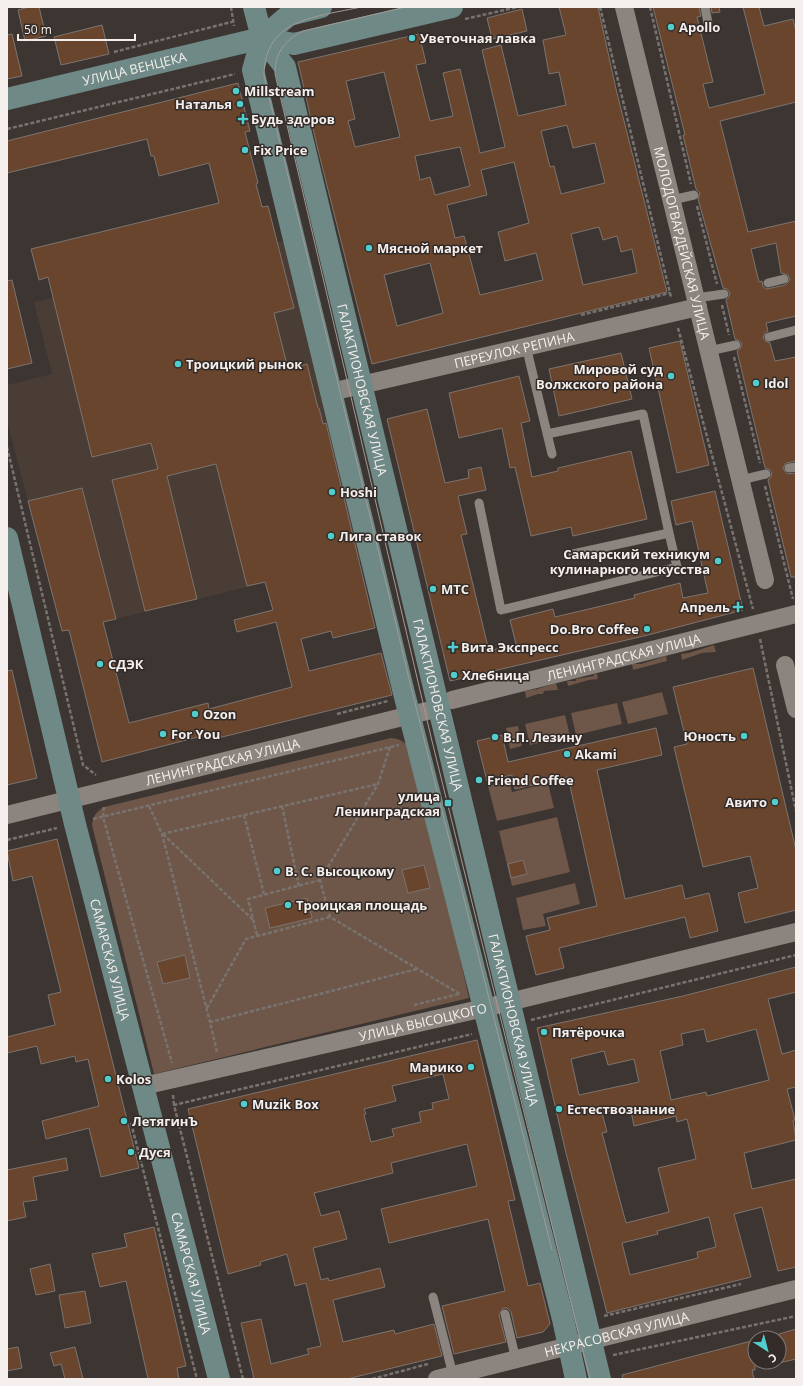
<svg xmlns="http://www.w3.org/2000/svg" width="803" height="1386" viewBox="0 0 803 1386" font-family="'Open Sans',sans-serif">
<rect width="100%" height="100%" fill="#3c3531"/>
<path fill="#493d35" d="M286,240l78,319 -302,73 -55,-211v-36l45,-11 -18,-72z"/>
<path fill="#6e5648" d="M714,645l2,7 -14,1 -20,7 -1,-6 8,-1z
M666,656l1,5 -34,9 -1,-6h9z
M594,674h3l1,5 -9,1 -21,6 -1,-5h9v-2c6,-1 12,-2 18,-3z
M556,683l2,7 -14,1 -1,3h-5l-12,4 -1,-7 12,-2z
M662,692l6,22 -40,10 -6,-22z
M617,703l5,21 -46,11 -5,-22z
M565,715l5,21 -40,9 -5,-21z
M518,726l4,20 -12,3 -4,-21z
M391,738c11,1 15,5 22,13l56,247 -315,76 -62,-249c1,-9 4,-13 12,-18z
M509,781l3,11 36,-9 6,25 -57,13 -9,-35z
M557,817l13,55 -58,14 -13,-55z
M575,883l5,21 -37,10 3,12 -23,4 -7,-32z"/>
<path fill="#6a452e" stroke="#7c746f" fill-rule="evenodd" d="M29,7h10l7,29 -21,5 -7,-31z
M559,7h39l18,82 51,203 -295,72 -55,-218 -19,-84 121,-28 7,29 -10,2 14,56 23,-5 -10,-43 17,-4 20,84 25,-6 -23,-97 19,-5 17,71 48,-11 -7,-33 -10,2 -6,-34 23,-5zM384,72l16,65 -45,10 -7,-26 7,-2 -9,-38zM567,125l6,23 22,-5 10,40 -44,11 -7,-28 -4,1 -9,-36zM460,147l10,39 -35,9 -5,-18 -10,3 -5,-24zM514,162l15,61 -31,9 7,29 31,-8 7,27 -63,15 -16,-59 -9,2 -8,-33 40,-10 -6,-25zM599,227l4,13 14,-4 4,16 11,-3 5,24 -54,12 -12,-51zM430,263l13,50 -46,13 -13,-51z
M653,7h46l2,9 -4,1 16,65 -10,2 6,24 56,-14 -22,-87h16l5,19 29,-7 3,12v71l-76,19 28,111 48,-11v95l-30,7 2,8 -3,2 -2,5 2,3 5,2 5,18 21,-4v104l-10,2 -3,5 4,6 9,-1v104h-5l-23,-97 2,-2 2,-5 -2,-3 -5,-2 -28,-117 3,-2 2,-5 -2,-3 -5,-2 -9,-39 3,-3 1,-4 -3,-4 -4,-1 -25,-89 2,-6 -4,-4 -13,-54h2zM776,243l5,30 7,2 2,5 -5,5 -18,4 -4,-2 -1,-6 -3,1 -8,-33z
M711,7h8l1,5 -8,1z
M522,9l5,22 -35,8 -5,-21z
M102,25l7,29 -48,11 -7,-28z
M12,34l10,42 -15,3v-44z
M238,83l12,48 -5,1 13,51 -2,1 6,23 6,-1 26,102 -20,5 14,56 19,-5 11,44h1l4,16 3,-1 49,205 -42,10 -2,-7 -30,8 8,32 72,-18 11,42 -174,43 -1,-6 -115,30 -33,-132 -7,1 -34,-130 54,-13 34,131 -13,3 26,101 79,-20 1,6 83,-22 -16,-65 -39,10 -3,-12 39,-10 -8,-28 -18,4 -31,-122 -49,12 30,123 -52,12 -33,-131 46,-11 -7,-26 -59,14 -44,-180 -9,3 -8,-31 188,-46 -10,-40 -50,13 -5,-20h-3l-4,-17 -140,34v-32z
M12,280l20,83 -25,6v-88z
M680,341l29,124 -32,8 -28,-125z
M621,353l11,46 -73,17 -10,-47z
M519,376l11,45 -9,2 11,54 26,-6v-3l73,-17 16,68 -74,17 -2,-9 -40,9 -16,-69 -5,1 -8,-40 -43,10 -10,-45z
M427,409l18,74 24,-5 -1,-8 13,-3 5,23 -28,6 9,38 -6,1 28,116 27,-7 -6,-24 43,-11 2,8 80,-19 -1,-3 46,-12 3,15 25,-5 -16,-72 -16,4 -5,-24 44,-10 28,119 -99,26 -194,45 -63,-262z
M753,668l43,182v60l-51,13 -7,-30 20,-5 -8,-32 -47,11 -29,-120 13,-3 -14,-57z
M12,670l25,108 -30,7v-114z
M656,728l6,27 -65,15 28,129 57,-14 3,14 24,-6 9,38 -28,7 -5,-21 -126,31 5,20 -28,7 -10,-39 24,-6 -3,-12 50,-12 -29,-129 -53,12 -3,-14 -25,6 -10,-40 25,-6 6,27z
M57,839l82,329 -38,9 -12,-49 -43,11 -4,-18 57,-15 -11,-47 -12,3 -1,-6 -34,8 -4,-18 -30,7v-16l48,-12 -7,-30 13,-3 -29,-116 -19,5 -6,-30z
M523,860l4,14 -16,4 -3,-14z
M424,865l6,23 -22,5 -6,-23z
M307,898l5,20 -42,10 -5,-20z
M185,955l5,23 -27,6 -6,-22z
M796,967v25l-28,7 14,55 14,-4v37l-9,2 8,31h-2l3,20 -52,13 8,36 44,-10v88l-18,4 -16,-64 -28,7 17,63 -144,36 -41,-160 -29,-125 146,-32zM704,1029l3,13 49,-13 13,51 -62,16 -1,-4 -35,8 -11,-49 23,-6 -2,-11zM604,1051l4,14 26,-6 5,23 -60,13 -8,-36zM630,1107l4,19 42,-10 1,6 10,-3 9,40 -38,9 11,44 -43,11 -24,-90 5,-1 -5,-19zM709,1217l7,30 -19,5 1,6 -68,17 -8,-32 36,-9 -1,-3z
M477,1040l38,160 -7,1 20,85 12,-3 10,41 -7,8 -26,6 -6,-26 -4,-4h-4l-4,7 7,27 -52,12 -12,-48 63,-15 -17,-72 -99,24 -8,-34 96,-23 -10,-42 -76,19 2,10 -79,20 7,23 18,-5 8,28 -34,9 8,32 7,-2 1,3 51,-13 5,19 -52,13 10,42 51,-12 1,4 39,-10 8,32 -95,23h-93l-13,-56 20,-4 10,45 38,-10 -2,-5 14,-3 -15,-63 -11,3 -8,-32 -27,8 1,3 -33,9 -40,-165zM443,1074l6,25 -17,4 1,6 -14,3 2,10 -29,7 2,7 -23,6 -7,-27 2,-1 -2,-5 32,-8 -4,-15z
M66,1158l2,12 -35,7 4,23 -14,2 3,15 -19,4v-51z
M154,1227l32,139 -9,2 2,11h-31l-22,-98 -26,6 -8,-33 35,-7 -3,-13z
M50,1264l5,27 -19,4 -6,-26z
M85,1291l6,32 -26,5 -6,-33z
M796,1329v30l-17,4v-29z
M755,1340v30h-3l2,9h-131l-1,-4z
M18,1347l4,21 -15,3v-22z
M75,1347l8,32h-18l-4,-15 -7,2 -4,-13z"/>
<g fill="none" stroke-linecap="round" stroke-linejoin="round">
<path stroke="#79736f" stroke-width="2.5" stroke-dasharray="4 2" stroke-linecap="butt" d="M231,7l3,19
M600,7l71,290
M650,7l41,177
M465,19l53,-12
M114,52l121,-31
M7,129l228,-55
M697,206l20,78
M722,305l7,30
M581,315l89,-22
M678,328l75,281
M734,357l26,106
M7,447l76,318 13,10
M765,486l28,113
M760,639l36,172
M337,714l51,-13
M390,747l-12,37 -58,96 10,37 130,77
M149,806l13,28 48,188
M282,806l17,80
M104,807l-1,10 69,246
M244,815l20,79
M93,819l306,-74
M162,834l216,-50
M163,834l90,86
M7,840l50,-12
M257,935l-9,-36 72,-19
M414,1005l45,-11
M207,1008l39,-69 84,-22
M531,1020l265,-65
M217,1052l-7,-30 207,-53
M173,1095l1,10
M131,1123l66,256
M604,1316l137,-32
M613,1355l183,-39
M243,1379l-69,-274 298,-71
M372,1379l56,-15"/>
<path stroke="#8c847f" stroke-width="9" d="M705,7l3,16
M672,200l22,-5
M768,283l16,-4
M696,298l28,-4
M769,337l27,-7
M526,346l26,108
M709,351l27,-6
M547,434l96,-20 26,119 -96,21
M789,468l7,-1
M741,480l25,-6
M479,503l22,107 176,-43 -8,-34
M433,1297l20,78
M505,1314l11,46"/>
<g stroke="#8c847f" stroke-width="18">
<path id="s1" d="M624,7l141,573"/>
<path id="s2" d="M331,392l367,-85"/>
<path d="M785,665l11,44"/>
<path id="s3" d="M452,700l344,-86"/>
<path id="s4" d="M7,815l432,-107"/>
<path id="s5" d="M143,1086l341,-78 312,-76"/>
<path id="s6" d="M437,1379l359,-90"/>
</g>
<g stroke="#6e8986" stroke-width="22">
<path id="s7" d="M254,7l8,31 23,29 315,1312"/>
<path d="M262,38l-9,32 151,623 159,626 13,60"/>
<path d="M262,38l27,-23 32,-8"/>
<path id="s8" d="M7,99l255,-61 32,6 158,-37"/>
<path id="s9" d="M7,538l68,286 144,555"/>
</g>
<path stroke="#a19b98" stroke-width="1" d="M361,7c-44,10 -97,11 -97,69l148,615 140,559
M406,7l-103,24c-19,10 -28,22 -28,43l156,663 159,642"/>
</g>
<g fill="#52cdce" stroke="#322b27" stroke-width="1.5">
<circle cx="671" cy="27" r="4"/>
<circle cx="412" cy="38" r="4"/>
<circle cx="236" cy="91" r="4"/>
<circle cx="240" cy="104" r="4"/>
<path d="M241 113h4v4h4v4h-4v4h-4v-4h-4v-4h4z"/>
<circle cx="245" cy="150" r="4"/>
<circle cx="369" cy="248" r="4"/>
<circle cx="178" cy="364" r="4"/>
<circle cx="671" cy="376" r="4"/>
<circle cx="756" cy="383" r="4"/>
<circle cx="332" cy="492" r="4"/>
<circle cx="331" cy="536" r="4"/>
<circle cx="718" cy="561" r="4"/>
<circle cx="433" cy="589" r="4"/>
<path d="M736 601h4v4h4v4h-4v4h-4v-4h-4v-4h4z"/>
<circle cx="647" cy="629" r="4"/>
<path d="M451 641h4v4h4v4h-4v4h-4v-4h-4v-4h4z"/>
<circle cx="100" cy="664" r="4"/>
<circle cx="454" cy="675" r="4"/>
<circle cx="195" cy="714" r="4"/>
<circle cx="163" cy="734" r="4"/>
<circle cx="744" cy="736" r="4"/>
<circle cx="495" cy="737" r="4"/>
<circle cx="567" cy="754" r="4"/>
<circle cx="479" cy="780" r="4"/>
<circle cx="775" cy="802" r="4"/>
<rect x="444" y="799" width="8" height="8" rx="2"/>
<circle cx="277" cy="871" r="4"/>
<circle cx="288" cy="905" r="4"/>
<circle cx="544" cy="1032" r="4"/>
<circle cx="471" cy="1067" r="4"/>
<circle cx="108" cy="1079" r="4"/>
<circle cx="244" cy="1104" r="4"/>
<circle cx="559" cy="1109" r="4"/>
<circle cx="124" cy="1121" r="4"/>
<circle cx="131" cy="1152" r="4"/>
</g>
<g text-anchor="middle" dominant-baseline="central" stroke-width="3" stroke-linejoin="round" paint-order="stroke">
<g font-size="13" font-weight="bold" fill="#f4efed" stroke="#322b27" text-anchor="start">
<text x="679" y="27">Apollo</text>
<text x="420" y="38">Уветочная лавка</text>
<text x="244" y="91">Millstream</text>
<text x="232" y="104" text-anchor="end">Наталья</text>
<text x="251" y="119">Будь здоров</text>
<text x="253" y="150">Fix Price</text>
<text x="377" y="248">Мясной маркет</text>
<text x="186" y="364">Троицкий рынок</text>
<text x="663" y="369" text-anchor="end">Мировой суд<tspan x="663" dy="15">Волжского района</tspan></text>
<text x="764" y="383">Idol</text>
<text x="340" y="492">Hoshi</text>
<text x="339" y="536">Лига ставок</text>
<text x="710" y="554" text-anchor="end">Самарский техникум<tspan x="710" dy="15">кулинарного искусства</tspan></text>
<text x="441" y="589">МТС</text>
<text x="730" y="607" text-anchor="end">Апрель</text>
<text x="639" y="629" text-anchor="end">Do.Bro Coffee</text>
<text x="461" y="647">Вита Экспресс</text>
<text x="108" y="664">СДЭК</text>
<text x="462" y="675">Хлебница</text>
<text x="203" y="714">Ozon</text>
<text x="171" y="734">For You</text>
<text x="736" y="736" text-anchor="end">Юность</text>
<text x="503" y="737">В.П. Лезину</text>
<text x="575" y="754">Akami</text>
<text x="487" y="780">Friend Coffee</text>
<text x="440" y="796" text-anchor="end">улица<tspan x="440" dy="15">Ленинградская</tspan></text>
<text x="767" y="802" text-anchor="end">Авито</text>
<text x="285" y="871">В. С. Высоцкому</text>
<text x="296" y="905">Троицкая площадь</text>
<text x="552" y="1032">Пятёрочка</text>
<text x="463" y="1067" text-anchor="end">Марико</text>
<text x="116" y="1079">Kolos</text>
<text x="252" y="1104">Muzik Box</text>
<text x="567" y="1109">Естествознание</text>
<text x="132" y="1121">ЛетягинЪ</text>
<text x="139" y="1152">Дуся</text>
</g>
<g font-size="13" fill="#f4efed" stroke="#322b27">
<text stroke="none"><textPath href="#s8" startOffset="131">УЛИЦА ВЕНЦЕКА</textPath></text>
<text stroke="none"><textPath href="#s1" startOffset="243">МОЛОДОГВАРДЕЙСКАЯ УЛИЦА</textPath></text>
<text stroke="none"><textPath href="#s2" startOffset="188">ПЕРЕУЛОК РЕПИНА</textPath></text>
<text stroke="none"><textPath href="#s7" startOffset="401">ГАЛАКТИОНОВСКАЯ УЛИЦА</textPath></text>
<text stroke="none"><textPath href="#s3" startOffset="177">ЛЕНИНГРАДСКАЯ УЛИЦА</textPath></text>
<text stroke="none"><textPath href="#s7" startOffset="725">ГАЛАКТИОНОВСКАЯ УЛИЦА</textPath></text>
<text stroke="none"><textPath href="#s4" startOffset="222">ЛЕНИНГРАДСКАЯ УЛИЦА</textPath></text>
<text stroke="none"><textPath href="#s9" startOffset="434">САМАРСКАЯ УЛИЦА</textPath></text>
<text stroke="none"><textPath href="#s7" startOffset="1049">ГАЛАКТИОНОВСКАЯ УЛИЦА</textPath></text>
<text stroke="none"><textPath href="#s5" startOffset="287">УЛИЦА ВЫСОЦКОГО</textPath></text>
<text stroke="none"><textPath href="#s9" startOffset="758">САМАРСКАЯ УЛИЦА</textPath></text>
<text stroke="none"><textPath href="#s6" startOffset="185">НЕКРАСОВСКАЯ УЛИЦА</textPath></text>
</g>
</g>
<rect width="803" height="1386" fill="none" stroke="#f4efed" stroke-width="16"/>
<g transform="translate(767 1350) rotate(144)"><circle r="19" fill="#322b27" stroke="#807976"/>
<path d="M0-3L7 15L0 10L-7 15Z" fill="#52cdce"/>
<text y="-6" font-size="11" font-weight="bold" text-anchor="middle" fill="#f4efed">С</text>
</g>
<path d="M18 34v6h117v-6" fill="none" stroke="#f4efed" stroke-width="2"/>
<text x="24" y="34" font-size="12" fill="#f4efed" stroke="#322b27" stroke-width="3" paint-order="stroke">50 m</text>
</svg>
